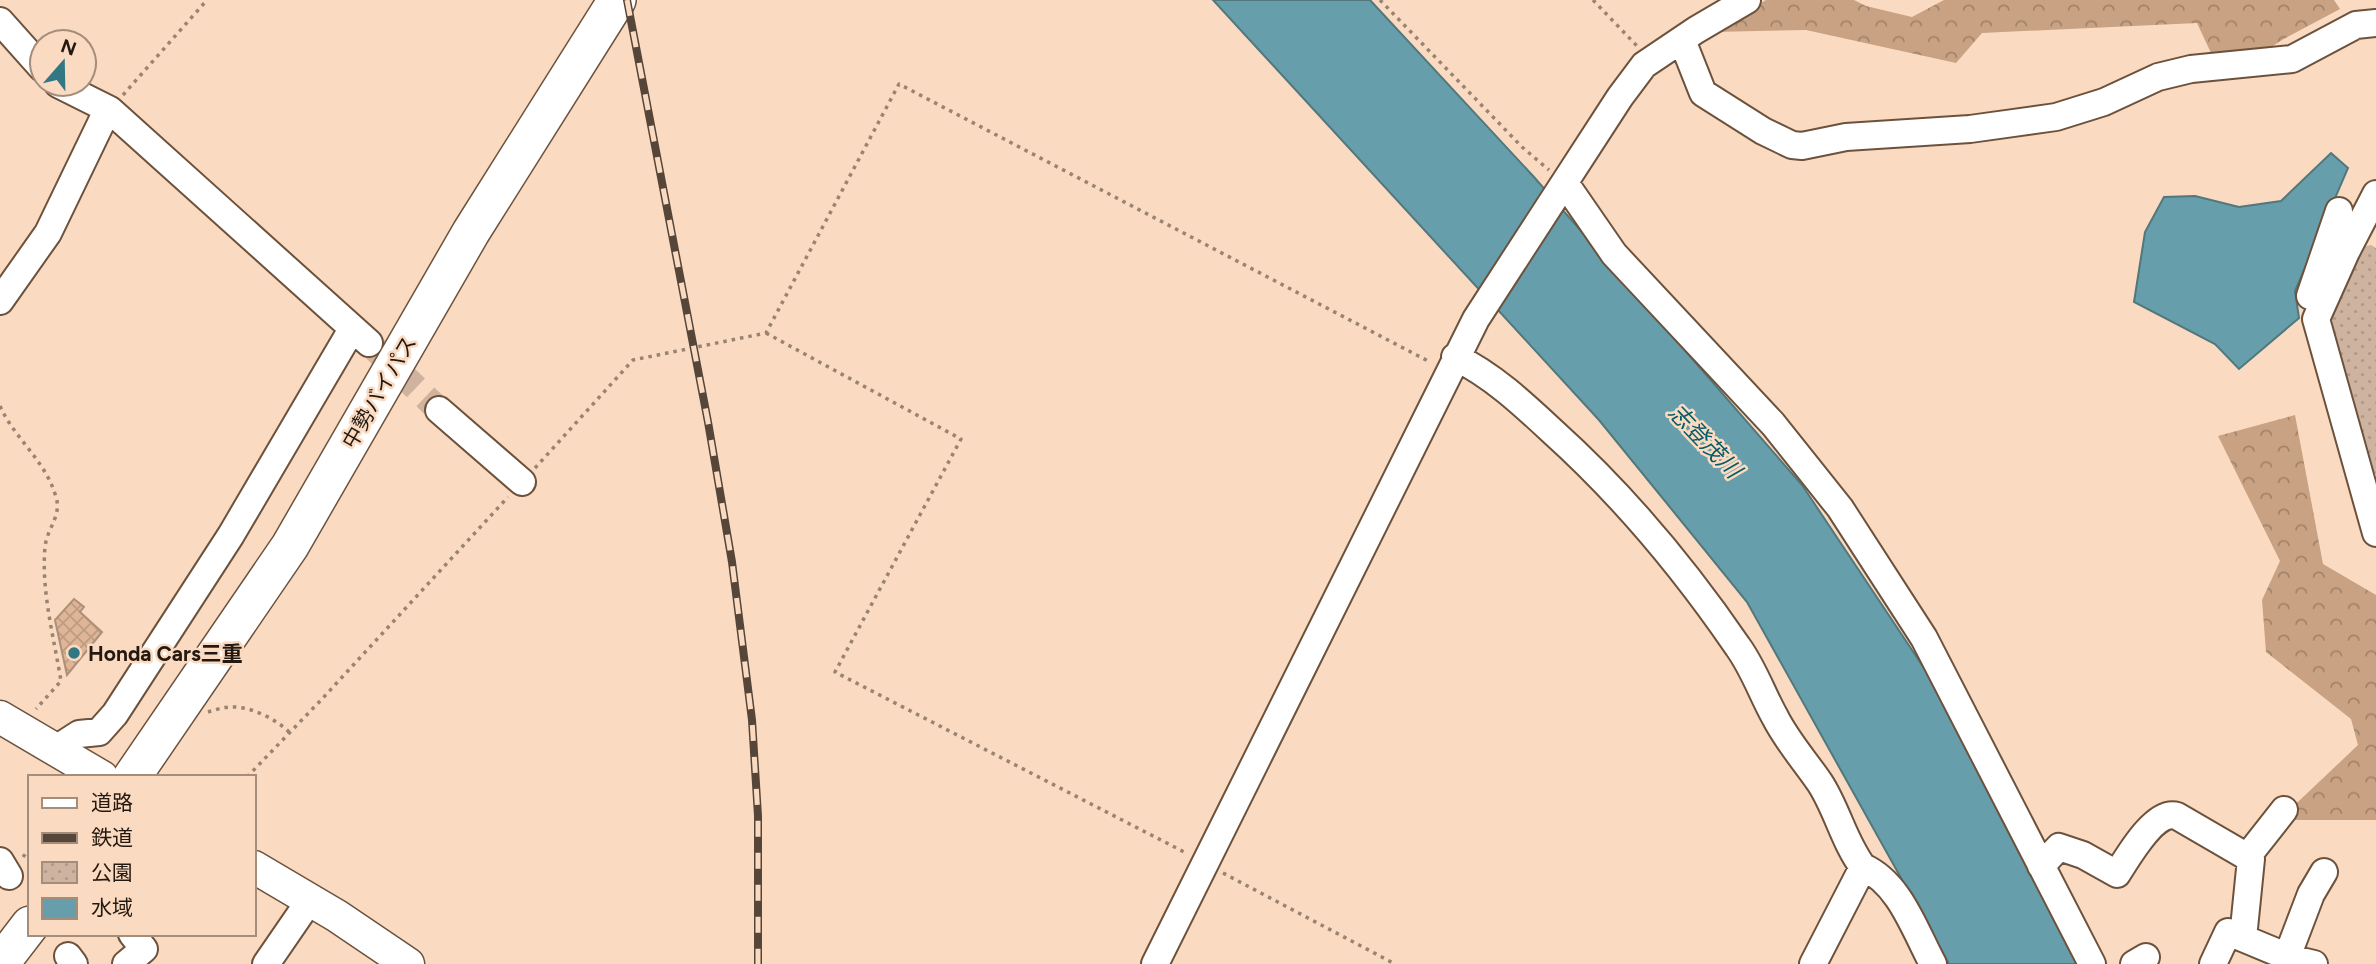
<svg xmlns="http://www.w3.org/2000/svg" width="2376" height="964" viewBox="0 0 2376 964" font-family="Figtree,'Noto Sans JP',sans-serif">
<defs>
<pattern id="forest-crowns" width="20" height="18" patternUnits="userSpaceOnUse" patternTransform="scale(1.75)"><rect width="20" height="18" fill="#c8a283"/><path d="M2 6a3 3 0 1 1 6 0M12 15a3 3 0 1 1 6 0" fill="none" stroke="#a2836a"/></pattern>
<pattern id="park-dots" width="8" height="8" patternUnits="userSpaceOnUse" patternTransform="scale(1.75)"><rect width="8" height="8" fill="#cdb3a0"/><path d="M2 2h.1M6 6h.1" fill="none" stroke="#b09989" stroke-width="1.8" stroke-linecap="round"/></pattern>
<pattern id="building-cross-hatch" width="8" height="8" patternUnits="userSpaceOnUse" patternTransform="scale(1.75)"><rect width="8" height="8" fill="#deb697"/><path d="M0 0l8 8M0 8l8-8" fill="none" stroke="#be9c81"/></pattern>
</defs>
<rect width="100%" height="100%" fill="#fadac1"/>
<path fill="url(#forest-crowns)" d="M1766,0h88l12,6 46,11 32,-17h390l6,9 -58,31 -26,17 -45,-4 -14,-30 -215,10 -26,30 -150,-33 -93,2z
M2295,415l28,149 53,31v225h-97l79,-75 -7,-26 -85,-67 -4,-52 18,-39 -62,-125z"/>
<path fill="url(#park-dots)" d="M2371,245l5,3v226l-8,-4 -41,-159 30,-63z"/>
<path fill="#669fab" stroke="#52777c" stroke-width="2" d="M1213,0h157l164,177 268,308 130,195 150,284h-133l-202,-362 -148,-182z
M2331,153l17,15 -53,123 4,27 -60,51 -24,-25 -81,-42 11,-70 19,-35 31,-1 44,11 42,-6z"/>
<path fill="url(#building-cross-hatch)" stroke="#ae9079" stroke-width="2" d="M74,599l10,8 -4,5 22,20 -35,43 -12,-55z"/>
<g fill="none" stroke-linecap="round" stroke-linejoin="round">
<path stroke="#cfb39e" stroke-width="26" stroke-dasharray="26 13" stroke-linecap="butt" d="M369,343l70,67"/>
<defs>
<path id="minor" d="M0,21l42,47
M1682,40l21,53 60,38 29,14 10,1 44,-9 124,-8 86,-12 48,-15 54,-25 33,-8 101,-10 64,-34 20,-2
M58,84l52,26 259,233
M1565,183l49,71 159,170 67,84 84,130 168,326
M2376,194l-30,58 -30,67 60,214
M2310,296l29,-85
M0,301l48,-68 55,-114 7,-9
M1455,357c37,18 67,46 97,74 71,64 132,137 186,216 16,22 24,47 37,70 12,24 30,44 45,66 17,26 24,59 43,84l-50,97
M439,410l83,72
M57,752l8,-9 14,-9 20,-2 16,-18 116,-179 121,-206
M2247,857l37,-47
M0,861l9,15
M2041,866l18,-19 24,8 34,19c11,-17 38,-65 60,-58l74,43 -8,79
M1863,867c37,16 52,64 70,97
M68,956l6,8
M2287,957l24,-63 13,-22
M126,964l18,-15 -12,-15
M266,964l44,-64
M1155,964l321,-645 144,-222 24,-32 52,-35 51,-30
M2134,964l12,-7
M2213,964l15,-32 65,27 21,5"/>
<path id="major" d="M0,717l102,60
M254,867l83,49 71,48"/>
<path id="highway" d="M132,777l158,-231 181,-314 146,-232
M0,964l30,-39"/>
</defs>
<use href="#minor" stroke="#6c523c" stroke-width="30"/>
<use href="#major" stroke="#6c523c" stroke-width="35"/>
<use href="#highway" stroke="#6c523c" stroke-width="40"/>
<path stroke="#998371" stroke-width="3.5" stroke-dasharray="3.5 5" stroke-linecap="butt" d="M1380,0l142,147 27,23
M1593,0l45,47
M123,95l84,-95
M766,333l195,106 -126,233 353,182
M0,406c14,32 46,55 56,91 6,19 -9,31 -11,50 -4,44 9,91 16,134l-25,28
M535,468l98,-108 133,-27 133,-249 531,278
M208,712c7,-2 15,-5 23,-5 19,-1 45,12 58,25
M247,777l75,-78 186,-202
M23,857l7,-9
M1223,873l172,91"/>
<use href="#minor" stroke="#fff" stroke-width="26"/>
<use href="#major" stroke="#fff" stroke-width="32"/>
<use href="#highway" stroke="#fff" stroke-width="37"/>
<defs>
<path id="rail" d="M627,0l81,422 24,140 20,158 6,96v148"/>
</defs>
<use href="#rail" stroke="#564639" stroke-width="8"/>
<use href="#rail" stroke="#fadac1" stroke-width="5" stroke-dasharray="16" stroke-linecap="butt"/>
</g>
<circle fill="#317784" stroke="#fadac1" stroke-width="2.5" cx="74" cy="653" r="7"/>
<g text-anchor="middle" dominant-baseline="central" stroke-width="5" stroke-linejoin="round" paint-order="stroke">
<g font-size="21" fill="#241910" stroke="#fadac1">
<text transform="translate(379 392) rotate(-60)">中勢バイパス</text>
</g>
<g font-size="21" font-weight="bold" fill="#241910" stroke="#fadac1" text-anchor="start">
<text x="88" y="653">Honda Cars三重</text>
</g>
<g font-size="23" font-style="italic" fill="#065b69" stroke="#fadac1">
<text transform="translate(1705 441) rotate(46)">志登茂川</text>
</g>
</g>
<rect x="28" y="775" width="228" height="161" fill="#fadac1" stroke="#a48d7a" stroke-width="2"/>
<rect x="42" y="798" width="35" height="10" fill="#ffffff" stroke="#a48d7a" stroke-width="2"/>
<text x="91" y="810" font-size="21" fill="#241910">道路</text>
<rect x="42" y="833" width="35" height="10" fill="#564639" stroke="#a48d7a" stroke-width="2"/>
<text x="91" y="845" font-size="21" fill="#241910">鉄道</text>
<rect x="42" y="862" width="35" height="21" fill="url(#park-dots)" stroke="#a48d7a" stroke-width="2"/>
<text x="91" y="880" font-size="21" fill="#241910">公園</text>
<rect x="42" y="898" width="35" height="21" fill="#669fab" stroke="#a48d7a" stroke-width="2"/>
<text x="91" y="915" font-size="21" fill="#241910">水域</text>
<g transform="translate(63 63) rotate(20)"><circle r="33" fill="#fadac1" stroke="#a48d7a" stroke-width="2"/>
<path d="M0-5L12 26L0 18L-12 26Z" fill="#317784"/>
<text y="-10" font-size="19" font-weight="bold" text-anchor="middle" fill="#241910">N</text>
</g>
</svg>
